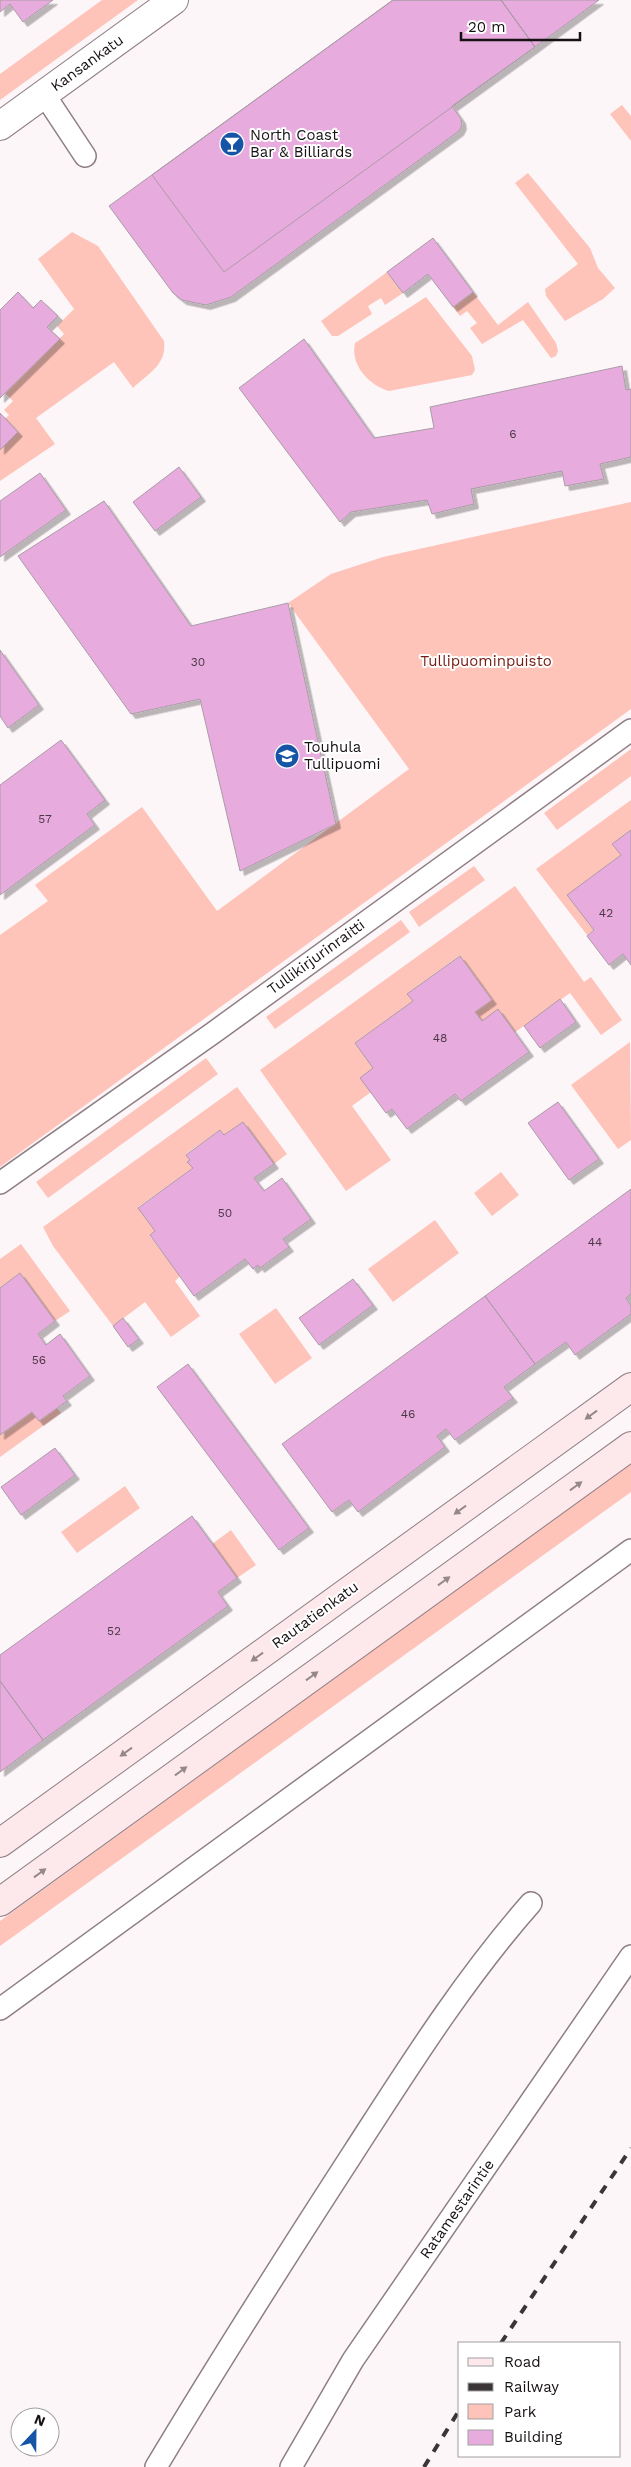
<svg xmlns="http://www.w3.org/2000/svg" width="631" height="2467" viewBox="0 0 631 2467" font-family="'Work Sans',sans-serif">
<defs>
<filter id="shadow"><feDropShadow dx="4.5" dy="4.5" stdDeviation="0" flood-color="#0004"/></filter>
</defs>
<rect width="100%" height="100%" fill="#fdf6f9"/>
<path fill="#fec3b9" d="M102,0h36l-138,100v-26z
M622,105l9,11v25l-21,-27z
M528,173l62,75 8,20 17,20 -12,11 -38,22 -19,-25 -1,-7 33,-25 -63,-81z
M72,232l26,14 66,95c3,24 -15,32 -31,47l-19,-26 -78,56 19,26 -55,37v-31l18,-18 -13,-13 4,-4 -5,-5 9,-9 -8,-8 59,-59 -7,-8 17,-17 -36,-50z
M387,272l16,21 -18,12 -4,-7 -13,8 4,8 -34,22h-6l-11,-15z
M473,292l25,33 30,-23 28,41 2,8 -2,5 -5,2 -28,-38 -41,24 -12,-16 7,-5 -10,-12 -7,5 -7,-9z
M426,297l46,59 3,14 -3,5 -83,16c-20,-6 -39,-26 -34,-48z
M631,502v207l-631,458v-232l48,-34 -13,-16 107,-78 75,104 192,-142 -121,-166 43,-29 52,-17z
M631,749v27l-74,54 -13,-17z
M631,800v30l-19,14 9,11 -53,40 26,35 -7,5 -51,-66z
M474,866l11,14 -66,47 -10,-15z
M515,886l69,96 7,-5 31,43 -21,15 -31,-42 -56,40 -32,-12 -7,-9 16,-12 -32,-44 -51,37 5,8 -58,42 18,25 -2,24 -19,14 39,54 -45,31 -86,-121z
M401,920l9,12 -135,97 -9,-12z
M630,1042l1,98 -13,9 -47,-64z
M206,1058l12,16 -170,124 -12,-16z
M237,1087l50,67 -13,10 -31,-42 -19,13 -4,-5 -34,24 4,6 -2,2 5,6 -55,39 17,24 -5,5 30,40 -5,5 25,35 -29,21 -26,-35 -32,24 -60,-80 -10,-19z
M501,1172l18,23 -27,21 -18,-23z
M435,1220l24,33 -66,49 -25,-33z
M21,1244l49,67 -15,10 -35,-48 -20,15v-29z
M276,1308l36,50 -37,26 -36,-50z
M57,1408l4,5 -61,44v-22l32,-23 7,9z
M631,1463v29l-631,454v-25z
M125,1486l15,22 -63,45 -16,-21z
M231,1530l25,35 -19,13 -25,-34z"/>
<path fill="#e8abdd" stroke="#a99ca6" filter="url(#shadow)" d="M0,0h53l-30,22 -13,-18 -10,8z
M393,0h108l34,47 -311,225 -72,-97z
M393,0h108l34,47 -83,59 9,13 1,6 -3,6 -228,166 -25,8 -24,-5 -9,-7 -64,-87z
M501,0h98l-64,47z
M433,238l40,54 -20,15 -25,-33 -25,19 -16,-21z
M18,292l15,16 8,-8 17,16 -11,11 13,12 -60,59v-88z
M304,339l70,99 60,-10 -4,-21 192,-41 4,24 5,-1v68l-31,7 4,15 -39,7 -3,-15 -91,18 3,15 -42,10 -5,-14 -76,12 -11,10 -101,-134z
M0,413l18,19 -18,18z
M179,467l22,30 -46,34 -22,-29z
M40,473l26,37 -66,47v-56z
M104,501l87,125 97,-23 48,221 -96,47 -40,-172 -69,15 -113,-158z
M0,650l39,55 -31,23 -8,-12z
M61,740l44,60 -18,14 8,11 -95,70v-110z
M631,830v135l-8,-11 -14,11 -22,-29 7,-6 -27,-35 54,-40 -9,-11z
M460,956l32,44 -17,12 7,9 16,-12 31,43 -68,49 -6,-7 -48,35 -15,-20 -6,4 -26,-35 13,-10 -18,-25 58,-42 -6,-7z
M560,999l16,23 -36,26 -16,-22z
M558,1102l41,57 -30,21 -41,-57z
M243,1122l31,42 -20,14 10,13 18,-13 29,41 -28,20 6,8 -29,21 -2,-3 -5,4 -8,-10 -51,37 -44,-61 5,-4 -17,-23 55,-40 -6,-6 3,-2 -4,-5 34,-25 4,5z
M631,1189v105l-5,4 5,8v8l-56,41 -9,-13 -31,22 -50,-68z
M20,1273l35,48 -17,13 8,11 14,-11 30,42 -27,20 4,5 -28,20 -7,-9 -32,23v-147z
M353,1279l20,26 -54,40 -20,-27z
M485,1296l50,68 -31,23 9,11 -58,42 -9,-11 -9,7 8,11 -87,65 -9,-12 -17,12 -50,-68z
M123,1318l16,21 -11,8 -15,-21z
M188,1364l121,164 -30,22 -122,-163z
M55,1448l20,27 -54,40 -20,-28z
M192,1516l45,62 -19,14 10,14 -185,134 -43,-59v-26z
M0,1681l43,59 -43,32z"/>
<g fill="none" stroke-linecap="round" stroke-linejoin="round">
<defs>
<path id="lane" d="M44,94l41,62
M0,1183l213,-150 418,-303
M0,2009l631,-459
M156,2467c64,-107 131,-212 199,-317 55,-85 109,-171 176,-247
M291,2467l62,-107 278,-404"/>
<path id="street" d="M0,126l174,-126"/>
<path id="secondary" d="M0,1843l631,-456
M0,1902l631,-456"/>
</defs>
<use href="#lane" stroke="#8e7f85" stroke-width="24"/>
<use href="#street" stroke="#8e7f85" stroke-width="30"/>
<use href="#secondary" stroke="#8e7f85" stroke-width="30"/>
<use href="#lane" stroke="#fff" stroke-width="21"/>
<use href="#street" stroke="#fff" stroke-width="28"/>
<use href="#secondary" stroke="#fde9eb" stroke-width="28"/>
<path stroke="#3b3538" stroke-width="4" stroke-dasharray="9 9" stroke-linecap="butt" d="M501,2343l130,-195
M424,2467l36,-58"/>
</g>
<defs><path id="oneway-solid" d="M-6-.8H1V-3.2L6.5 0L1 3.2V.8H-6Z" transform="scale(1.25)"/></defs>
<g fill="#95888a">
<use href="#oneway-solid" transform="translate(591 1415) rotate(144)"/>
<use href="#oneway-solid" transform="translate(576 1486) rotate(-36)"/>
<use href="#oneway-solid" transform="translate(460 1510) rotate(144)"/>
<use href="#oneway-solid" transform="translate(444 1581) rotate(-36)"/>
<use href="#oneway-solid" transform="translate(257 1657) rotate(144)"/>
<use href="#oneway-solid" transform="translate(312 1676) rotate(-36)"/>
<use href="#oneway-solid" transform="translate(126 1752) rotate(144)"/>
<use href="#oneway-solid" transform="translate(181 1771) rotate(-36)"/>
<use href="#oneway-solid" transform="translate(40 1873) rotate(-36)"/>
</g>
<defs>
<symbol id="bar-disc" viewBox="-11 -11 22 22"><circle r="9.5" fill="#1655a6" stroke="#fff"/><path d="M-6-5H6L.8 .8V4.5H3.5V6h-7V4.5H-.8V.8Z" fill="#fff"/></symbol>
<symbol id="school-disc" viewBox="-11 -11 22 22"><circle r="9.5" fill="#1655a6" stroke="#fff"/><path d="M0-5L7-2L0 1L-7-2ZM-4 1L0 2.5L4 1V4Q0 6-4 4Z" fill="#fff"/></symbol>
</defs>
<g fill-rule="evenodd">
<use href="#bar-disc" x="218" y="130" width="28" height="28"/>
<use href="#school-disc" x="273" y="742" width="28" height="28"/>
</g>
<g text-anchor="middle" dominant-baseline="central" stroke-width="4" stroke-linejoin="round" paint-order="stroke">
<g font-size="12" fill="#4a3846">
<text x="513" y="434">6</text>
<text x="198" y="662">30</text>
<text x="45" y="819">57</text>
<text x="606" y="913">42</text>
<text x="440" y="1038">48</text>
<text x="225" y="1213">50</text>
<text x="595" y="1242">44</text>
<text x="39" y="1360">56</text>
<text x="408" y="1414">46</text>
<text x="114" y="1631">52</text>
</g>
<g font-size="15" fill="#161113" stroke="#fff">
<text transform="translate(87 63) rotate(-36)">Kansankatu</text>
<text transform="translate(316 957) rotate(-36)">Tullikirjurinraitti</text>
<text transform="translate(315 1615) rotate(-36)">Rautatienkatu</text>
<text transform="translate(457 2209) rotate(-55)">Ratamestarintie</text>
</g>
<g font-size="15" fill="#161113" stroke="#fff" text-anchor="start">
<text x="250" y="135">North Coast<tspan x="250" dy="17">Bar &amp; Billiards</tspan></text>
<text x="304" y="747">Touhula<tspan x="304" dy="17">Tullipuomi</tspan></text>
</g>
<g font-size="15" fill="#751b11" stroke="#fff">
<text x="486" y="661">Tullipuominpuisto</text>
</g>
</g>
<rect x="458" y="2342" width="162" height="115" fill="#ffffff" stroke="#a2a0a1"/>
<rect x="468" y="2358" width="25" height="8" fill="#fde9eb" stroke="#a2a0a1"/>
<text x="504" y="2367" font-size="15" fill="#161113">Road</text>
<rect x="468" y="2383" width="25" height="8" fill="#3b3538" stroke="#a2a0a1"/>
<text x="504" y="2392" font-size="15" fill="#161113">Railway</text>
<rect x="468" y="2404" width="25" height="15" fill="#fec3b9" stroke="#a2a0a1"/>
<text x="504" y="2417" font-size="15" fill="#161113">Park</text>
<rect x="468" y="2430" width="25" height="15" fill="#e8abdd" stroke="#a2a0a1"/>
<text x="504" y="2442" font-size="15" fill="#161113">Building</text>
<g transform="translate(35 2432) rotate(22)"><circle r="24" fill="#ffffff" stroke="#a2a0a1"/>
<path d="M0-4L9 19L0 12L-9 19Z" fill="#1655a6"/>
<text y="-8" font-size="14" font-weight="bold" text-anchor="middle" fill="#161113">N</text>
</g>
<path d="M461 32v8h119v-8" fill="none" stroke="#161113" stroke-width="2.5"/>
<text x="468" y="32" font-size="15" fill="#161113" stroke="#ffffff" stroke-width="4" paint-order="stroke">20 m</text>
</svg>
